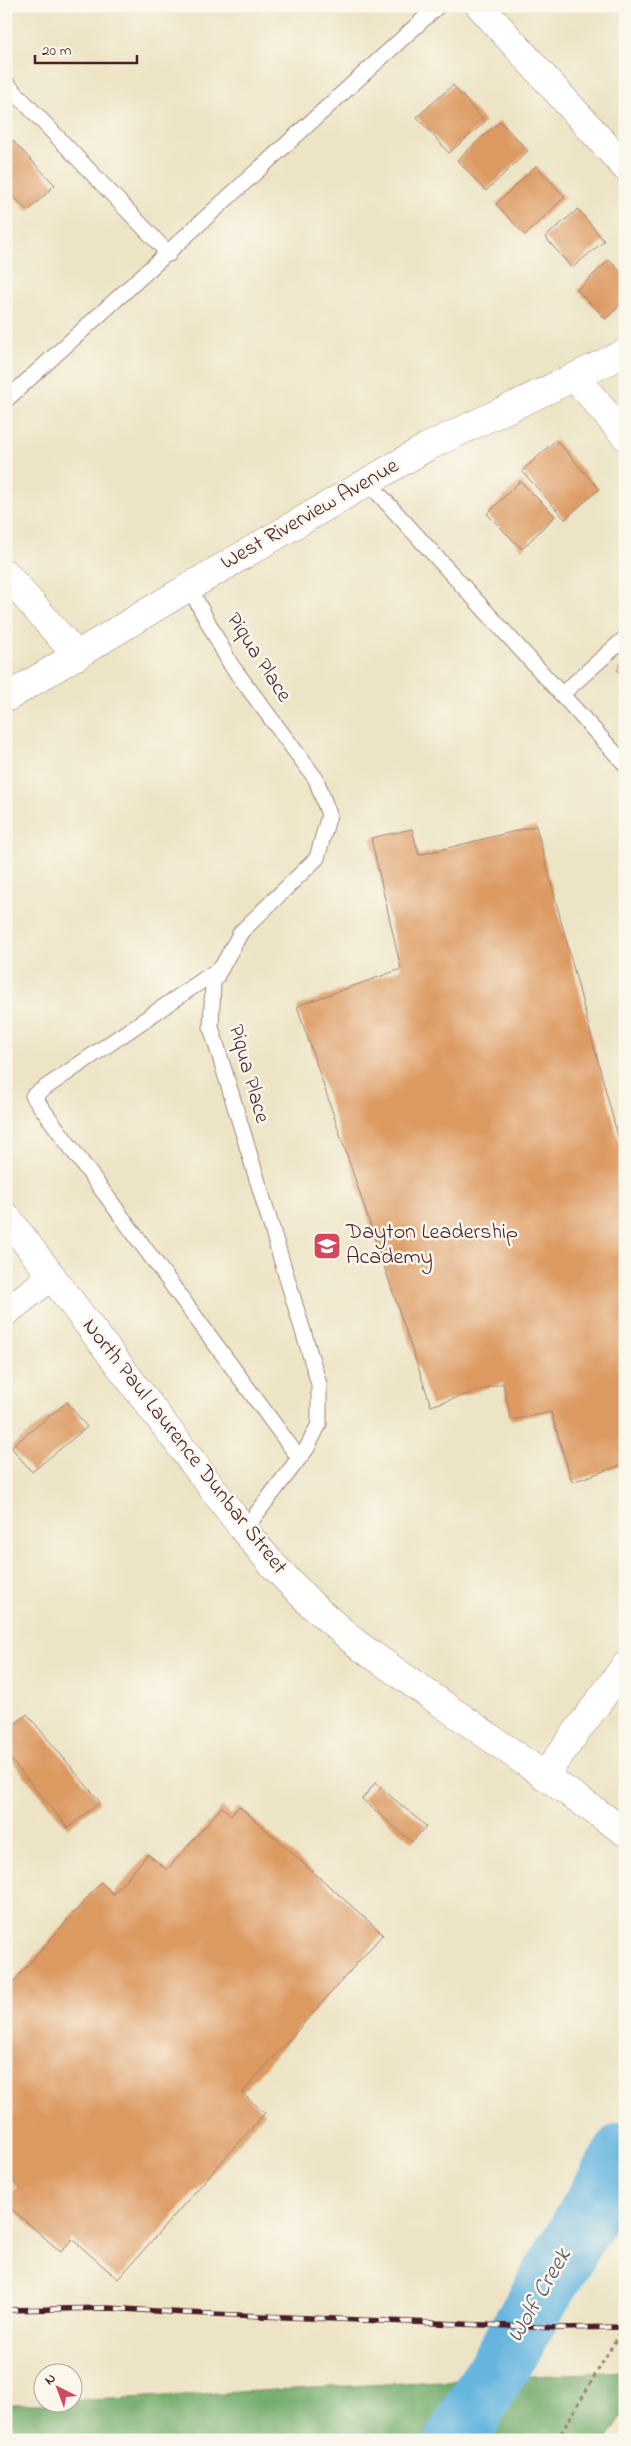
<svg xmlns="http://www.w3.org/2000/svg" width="631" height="2446" viewBox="0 0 631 2446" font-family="'Indie Flower',sans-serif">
<rect width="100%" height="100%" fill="#fbf7ec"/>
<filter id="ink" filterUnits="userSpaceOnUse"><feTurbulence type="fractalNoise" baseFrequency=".02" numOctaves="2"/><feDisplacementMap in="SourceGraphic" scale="10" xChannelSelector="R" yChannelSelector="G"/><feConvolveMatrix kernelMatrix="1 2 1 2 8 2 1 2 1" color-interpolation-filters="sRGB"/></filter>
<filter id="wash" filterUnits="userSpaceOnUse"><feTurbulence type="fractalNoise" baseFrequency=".0096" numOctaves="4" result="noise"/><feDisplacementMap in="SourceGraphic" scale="20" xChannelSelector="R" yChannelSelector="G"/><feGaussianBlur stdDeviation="1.12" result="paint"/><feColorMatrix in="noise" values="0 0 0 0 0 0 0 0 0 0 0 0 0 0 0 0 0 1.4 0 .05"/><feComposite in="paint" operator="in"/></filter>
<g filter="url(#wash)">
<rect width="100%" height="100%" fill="#ede4c5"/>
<path fill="#72ab6a" stroke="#5e654a" d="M625,2371v41l-19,28h-600v-36h66l1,-3z"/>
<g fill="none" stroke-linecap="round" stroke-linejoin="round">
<path stroke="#65b5df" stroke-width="61" d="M456,2440l169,-288"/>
</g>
<g id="blocks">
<path fill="#dc9961" d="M453,85l32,37 -36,31 -32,-36z
M500,121l28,30 -42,40 -29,-31z
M12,140l43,45 -27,26 -22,-22v-43z
M536,166l29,31 -40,38 -29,-31z
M578,209l26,32 -32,27 -27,-31z
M609,260l16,16v24l-19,19 -29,-29z
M556,440l43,49 -34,30 -43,-48z
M520,481l35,35 -33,33 -35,-35z
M625,663v15l-8,-8z
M536,826l89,338v300l-53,18 -21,-70 -40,8 -8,-37 -72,23 -134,-400 104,-37 -30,-131 41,-9 7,26z
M67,1402l20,25 -55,45 -21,-25z
M27,1714l73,88 -32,26 -62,-74v-23z
M375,1783l51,43 -14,16 -50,-43z
M239,1806l144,128 -141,159 23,20 -147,166 -46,-40 -11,13 -55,-48v-5l11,-13 -11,-10v-186l95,-108 12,12 35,-40 19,16 55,-63 9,8z"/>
</g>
</g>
<g filter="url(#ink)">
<use href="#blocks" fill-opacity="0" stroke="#9c8278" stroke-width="1"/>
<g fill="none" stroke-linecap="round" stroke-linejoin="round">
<defs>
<path id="lane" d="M6,83l163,171
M6,400l432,-394
M367,481l258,283
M189,587l42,78 85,114 13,36 -12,43 -76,74 -28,51 -2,44 108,357v40l-12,24 -63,82
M562,694l63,-56
M219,969l-186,127 266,362"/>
<path id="street" d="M480,6l145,161
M575,377l50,59
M6,574l71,82
M6,1216l238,314 27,33 42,43 45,39 267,187
M6,1312l46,-36
M544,1776l81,-110"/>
<path id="secondary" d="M6,698l183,-111 238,-140 198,-94"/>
</defs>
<use href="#lane" stroke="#9c8278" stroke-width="17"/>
<use href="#street" stroke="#9c8278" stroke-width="29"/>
<use href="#secondary" stroke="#9c8278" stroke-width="29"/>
<path stroke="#9c8278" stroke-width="3" stroke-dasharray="4 4" stroke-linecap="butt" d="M557,2440l68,-116"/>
<use href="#lane" stroke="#fff" stroke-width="15"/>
<use href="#street" stroke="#fff" stroke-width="28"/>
<use href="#secondary" stroke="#fff" stroke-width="28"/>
<defs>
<path id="rail" d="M6,2310l103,-2 77,5 373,15 66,-1"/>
</defs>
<use href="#rail" stroke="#4a1f2b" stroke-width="5.5"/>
<use href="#rail" stroke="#fbf7ec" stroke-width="4" stroke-dasharray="11" stroke-linecap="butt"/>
</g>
</g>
<defs>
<symbol id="school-square" viewBox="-11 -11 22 22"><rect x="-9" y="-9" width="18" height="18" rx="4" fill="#d1495b" stroke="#fbf7ec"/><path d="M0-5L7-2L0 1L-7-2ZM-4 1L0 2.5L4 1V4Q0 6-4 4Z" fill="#fff"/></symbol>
</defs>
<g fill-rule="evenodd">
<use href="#school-square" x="311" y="1230" width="32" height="32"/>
</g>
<g text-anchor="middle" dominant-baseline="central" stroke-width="5" stroke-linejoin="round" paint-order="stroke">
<g font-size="22" fill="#4a1f2b" stroke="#fbf7ec">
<text transform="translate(310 515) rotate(-30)">West Riverview Avenue</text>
<text transform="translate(258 658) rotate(57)">Piqua Place</text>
<text transform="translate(248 1074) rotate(74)">Piqua Place</text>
<text transform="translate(184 1447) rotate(52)">North Paul Laurence Dunbar Street</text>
</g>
<g font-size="22" fill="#4a1f2b" stroke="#fbf7ec" text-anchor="start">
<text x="346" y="1233">Dayton Leadership<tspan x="346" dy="25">Academy</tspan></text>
</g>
<g font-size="24" font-style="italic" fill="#53546a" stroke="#fbf7ec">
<text transform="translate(540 2296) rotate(-60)">Wolf Creek</text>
</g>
</g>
<rect width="631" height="2446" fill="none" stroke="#fbf7ec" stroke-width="25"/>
<g transform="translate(58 2388) rotate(318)"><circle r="24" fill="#fbf7ec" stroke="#b4a19f"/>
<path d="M0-4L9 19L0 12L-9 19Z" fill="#d1495b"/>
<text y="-8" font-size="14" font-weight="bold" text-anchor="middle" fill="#4a1f2b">N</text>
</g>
<path d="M35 55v8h102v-8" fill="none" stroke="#4a1f2b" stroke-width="2.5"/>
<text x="42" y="55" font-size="15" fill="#4a1f2b" stroke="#fbf7ec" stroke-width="4" paint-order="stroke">20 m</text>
</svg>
